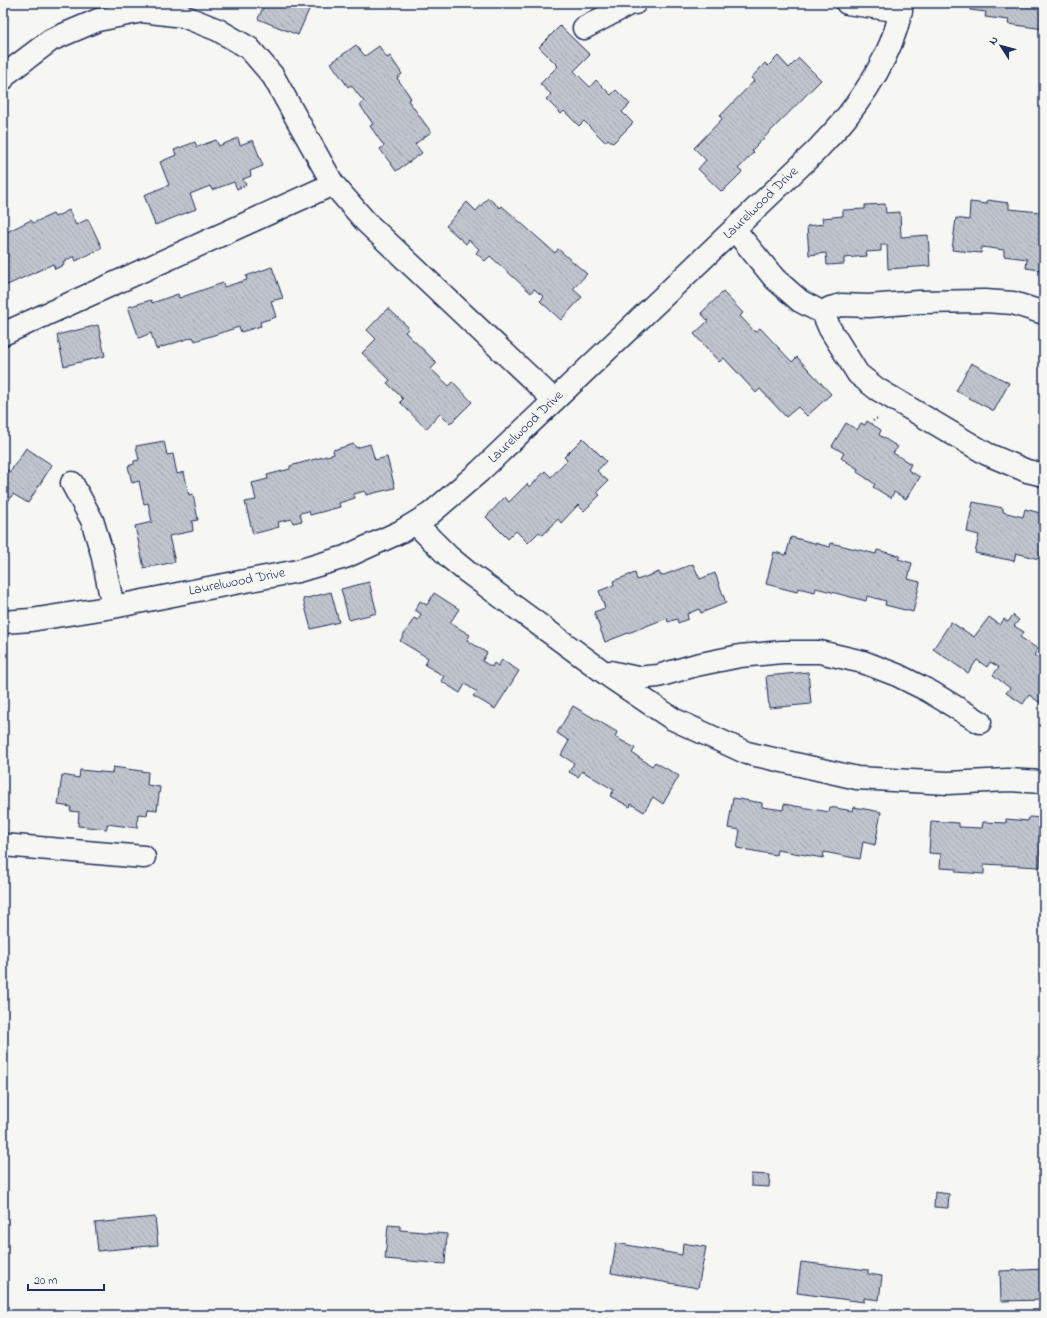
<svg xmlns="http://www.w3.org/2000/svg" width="1047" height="1318" viewBox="0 0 1047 1318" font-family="'Indie Flower',sans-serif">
<defs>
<pattern id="building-back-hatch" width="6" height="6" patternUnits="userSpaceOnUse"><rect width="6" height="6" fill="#c0c4cd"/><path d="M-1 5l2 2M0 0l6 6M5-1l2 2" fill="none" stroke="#a4a9b2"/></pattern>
</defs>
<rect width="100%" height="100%" fill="#f6f6f2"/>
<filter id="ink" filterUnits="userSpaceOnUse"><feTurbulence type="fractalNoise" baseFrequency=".025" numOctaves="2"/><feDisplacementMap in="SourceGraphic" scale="8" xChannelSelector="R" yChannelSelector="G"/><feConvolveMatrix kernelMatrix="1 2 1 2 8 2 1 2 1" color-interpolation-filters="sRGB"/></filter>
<g filter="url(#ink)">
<path fill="url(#building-back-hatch)" stroke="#1b2f5e" d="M265,3h41l5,2 -13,30 -40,-16z
M971,3h73v26l-36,-5 1,-4 -24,-3 1,-5 -16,-2z
M560,26l30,29 -16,16 16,16 6,-7 15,15 5,-5 14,14 -8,8 11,11 -20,20 -5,-4 -3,3 -21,-21 -5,5 -15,-15 -3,3 -15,-15 5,-5 -11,-10 18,-18 -19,-19z
M356,45l9,11 14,-10 8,12 3,-2 12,18 -5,4 14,20 -3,2 23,32 -16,12 7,9 -26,18 -16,-22 4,-3 -14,-20 3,-2 -13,-19 4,-3 -13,-17 -3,2 -17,-24z
M778,56l11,12 10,-10 22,22 -69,70 2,2 -16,17 4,3 -20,20 -24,-23 8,-9 -12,-12 28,-29 -2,-3 34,-35 -3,-3 14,-15 3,3z
M238,138l2,7 13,-5 10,26 -13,5 1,5 -8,3 3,6 -9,4 -3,-7 -22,8 -2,-4 -20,8 6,15 -41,16 -11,-30 25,-10 -9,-23 16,-7 -2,-5 21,-8 2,5 19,-7 3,6z
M488,198l12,10 2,-2 53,47 3,-4 29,25 -14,15 9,8 -21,23 -21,-19 4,-4 -10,-8 -3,4 -41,-37 -5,5 -9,-8 3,-4 -10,-9 -3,4 -20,-18 21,-24 9,9z
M987,200l22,3v6l31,3 1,-5h3v58l-3,-1 -1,6 -14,-2 1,-9 -23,-3v-6l-22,-3 -1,6 -29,-3 4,-32 13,2 1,-18 17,2z
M885,204l1,9 14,-1 1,25 27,-2 2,31 -42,3 -1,-24h-6v6l-15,1 1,4 -23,2v6l-17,1 -1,-12 -17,2 -2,-29 16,-2 -1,-6 21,-2v-6l22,-1v-4z
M69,210l7,15 12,-6 14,29 -26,13 -2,-5 -11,6 1,3 -9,4 -2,-5 -50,23v-53l28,-14 2,3 20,-9 2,3z
M272,267l11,31 -12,3 5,16 -16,5 1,4 -20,6 -2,-5 -44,14 -2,-4 -37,12 -5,-16 -12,5 -11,-31 23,-7 1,3 26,-9 1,4 44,-15 1,4 23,-7 -1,-4z
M723,292l20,21 -3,3 15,16 5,-4 32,34 5,-5 34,37 -24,22 -9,-9 -12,10 -26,-28 -4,4 -32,-35 -5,4 -25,-28 14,-13 -7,-8z
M388,308l21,20 -4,4 32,31 -6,6 18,17 4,-4 19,20 -22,22 -10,-10 -14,15 -26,-27 3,-3 -16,-16 3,-3 -28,-27 14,-14 -9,-9z
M98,325l7,31 -41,10 -7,-31z
M971,363l38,20 -15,28 -38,-20z
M867,421l14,9 -2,5 19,12 -5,6 18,11 -3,6 12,7 -14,22 -12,-7 -3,6 -18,-11 2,-3 -18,-12 1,-3 -17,-11 3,-5 -12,-7 14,-23 11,7 4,-7 4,2z
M583,438l23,23 -9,10 11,10 -11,11 3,3 -16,16 -6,-6 -17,18 -3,-4 -15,16 -4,-3 -11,11 -12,-12 -8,8 -22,-22 19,-20 4,5 18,-18 3,3 15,-16 6,6 16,-17 -3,-3z
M164,441l3,14 6,-1 4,20 7,-2 5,23 4,-1 5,26 -6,1 1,10 -24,5 6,26 -31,6 -9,-42 17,-4 -4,-19 -4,1 -5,-23 -7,2 -4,-17 6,-2v-3l5,-1 -3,-14z
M354,444l2,4 14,-4 5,16 12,-3 8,31 -29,7 -1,-4 -11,3 1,4 -16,5 1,4 -30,8 -1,-4 -9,2 2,8 -9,2 -1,-4 -14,3 1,5 -26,7 -8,-32 11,-2 -4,-17 16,-4 -1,-4 23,-6v-3l44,-12 -1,-4z
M26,448l26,17 -24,38 -15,-9 -10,15 5,3 -5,8v-53l7,5z
M973,502l30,6v4l20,5 2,-8 19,5v38l-3,-1 -2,8 -23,-6 -2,8 -39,-8 4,-18 -12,-3z
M791,537l39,10 1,-4 45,11 1,-4 23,6 -2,3 14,4 -4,16 12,3 -7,30 -28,-7 1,-4 -19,-5 -1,5 -50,-13 -1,4 -17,-4 -1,4 -31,-8 8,-32 12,3z
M693,564l7,15 15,-6 11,30 -25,10 -2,-4 -12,5 1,5 -10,4 -1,-4 -9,3 -1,-4 -62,24 -11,-30 11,-4 -6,-17 15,-6 -1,-4 22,-8 2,7 22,-8 2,4z
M369,582l8,31 -28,7 -8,-31z
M331,592l8,30 -28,7 -8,-30z
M434,593l25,16 -9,14 20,12 -3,5 20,13 -5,8 10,6 2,-4 4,3 4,-6 17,11 -24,38 -22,-13 4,-4 -12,-8 -5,9 -19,-12 3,-5 -19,-11 3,-7 -28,-17 14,-23 4,2 3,-6 -6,-4 5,-9 7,4z
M1013,615l6,5 -5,6 10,6 -4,5 18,12 -4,6 6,4 4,-5v47l-2,3 -13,-9 -6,9 -17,-11 4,-5 -17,-13 6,-8 -9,-5 -3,5 -10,-7 -9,13 -35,-24 18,-27 23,15 15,-20 11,8 4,-6 4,3z
M808,672l3,32 -42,4 -3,-32z
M573,706l44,26 -2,5 20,11 -3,5 20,13 3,-4 24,14 -16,28 -10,-7 -9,15 -13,-8 -1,3 -20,-11 4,-6 -32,-19 -4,6 -9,-5 5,-9 -13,-8 8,-14 -12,-8z
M113,767l35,5 -1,13 13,2 -3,23 -9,-1 -1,6 -9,-1 -1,14 -30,-4v5l-29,-3 1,-14 -9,-1 1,-4 -13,-2 4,-30 17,3 1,-8 32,3z
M733,798l29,5v4l21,3 1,-6 45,8 1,-5 23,4 1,-4 27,5 -6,33 -12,-3 -3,17 -36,-7 -1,6 -46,-8 -1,5 -39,-7 3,-18 -12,-2z
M1029,817l15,1v32h-3l-1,17 -56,-3v10l-28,-2v-3l-16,-1 1,-14 -12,-1 2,-32 28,2v4l23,1 1,-6 23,1v-4l22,2z
M751,1174l19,1 -1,12 -18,-1z
M935,1192l14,2 -1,14 -14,-1z
M155,1217l3,28 -60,6 -3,-28z
M388,1225l12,1v4l47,4 -2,30 -60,-5z
M616,1243l66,12 1,-12 23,4 -8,41 -87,-15z
M801,1262l67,8v4l14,2 -3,24 -15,-2v4l-67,-9z
M1044,1269v31l-43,1 -1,-30z"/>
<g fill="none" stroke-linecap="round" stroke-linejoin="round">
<defs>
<path id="minor" d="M847,3l54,8
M584,28l45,-24 6,-1
M3,79l3,-5 45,-34 47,-20 44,-9 41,5 35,14 31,18 24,28 60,108 33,38 188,178
M734,229l41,50 25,22 23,12 7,16 28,45 19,15 110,65 40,17 17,4
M823,313l7,-5 11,-3 28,1 50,-4 66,-1 28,2 31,10
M3,334l330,-150
M72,483l20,37 10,33 11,54
M415,523l34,34 17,14 143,105 64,43 74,34 110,25 91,5 60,-3 36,2
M3,622l28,-2 82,-13 85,-17 100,-19 47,-14 55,-25 30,-18 49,-42 337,-321c10,-11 20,-21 29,-32 26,-33 51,-74 57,-116
M610,672l27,6 21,-2 38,-11 44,-9 42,-4h38l43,10 34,13 32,16 51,31
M3,845l141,12"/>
</defs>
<use href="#minor" stroke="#1b2f5e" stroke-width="25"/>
<path stroke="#1b2f5e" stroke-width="2.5" stroke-dasharray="1 3" stroke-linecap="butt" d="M873,421l2,-2 4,-1"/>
<use href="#minor" stroke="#f6f6f2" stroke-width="22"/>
</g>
</g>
<g text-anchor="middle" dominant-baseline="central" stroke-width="3.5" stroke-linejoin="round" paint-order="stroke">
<g font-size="14" fill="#1b2f5e" stroke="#f6f6f2">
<text transform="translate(761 203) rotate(-44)">Laurelwood Drive</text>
<text transform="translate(526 427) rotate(-44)">Laurelwood Drive</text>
<text transform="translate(237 582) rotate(-11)">Laurelwood Drive</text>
</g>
</g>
<rect width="1047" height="1318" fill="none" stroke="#f6f6f2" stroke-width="16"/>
<rect x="8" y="8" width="1031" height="1302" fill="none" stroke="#1b2f5e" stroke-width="1.5" filter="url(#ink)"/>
<g transform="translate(1001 46) rotate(306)" stroke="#f6f6f2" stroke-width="3" paint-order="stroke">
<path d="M0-3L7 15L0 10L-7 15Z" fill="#1b2f5e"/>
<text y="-6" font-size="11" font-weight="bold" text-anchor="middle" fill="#1b2f5e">N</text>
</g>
<path d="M28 1284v6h76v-6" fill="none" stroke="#1b2f5e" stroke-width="2"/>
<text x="34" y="1284" font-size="12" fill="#1b2f5e" stroke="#f6f6f2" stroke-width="3" paint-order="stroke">20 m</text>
</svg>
